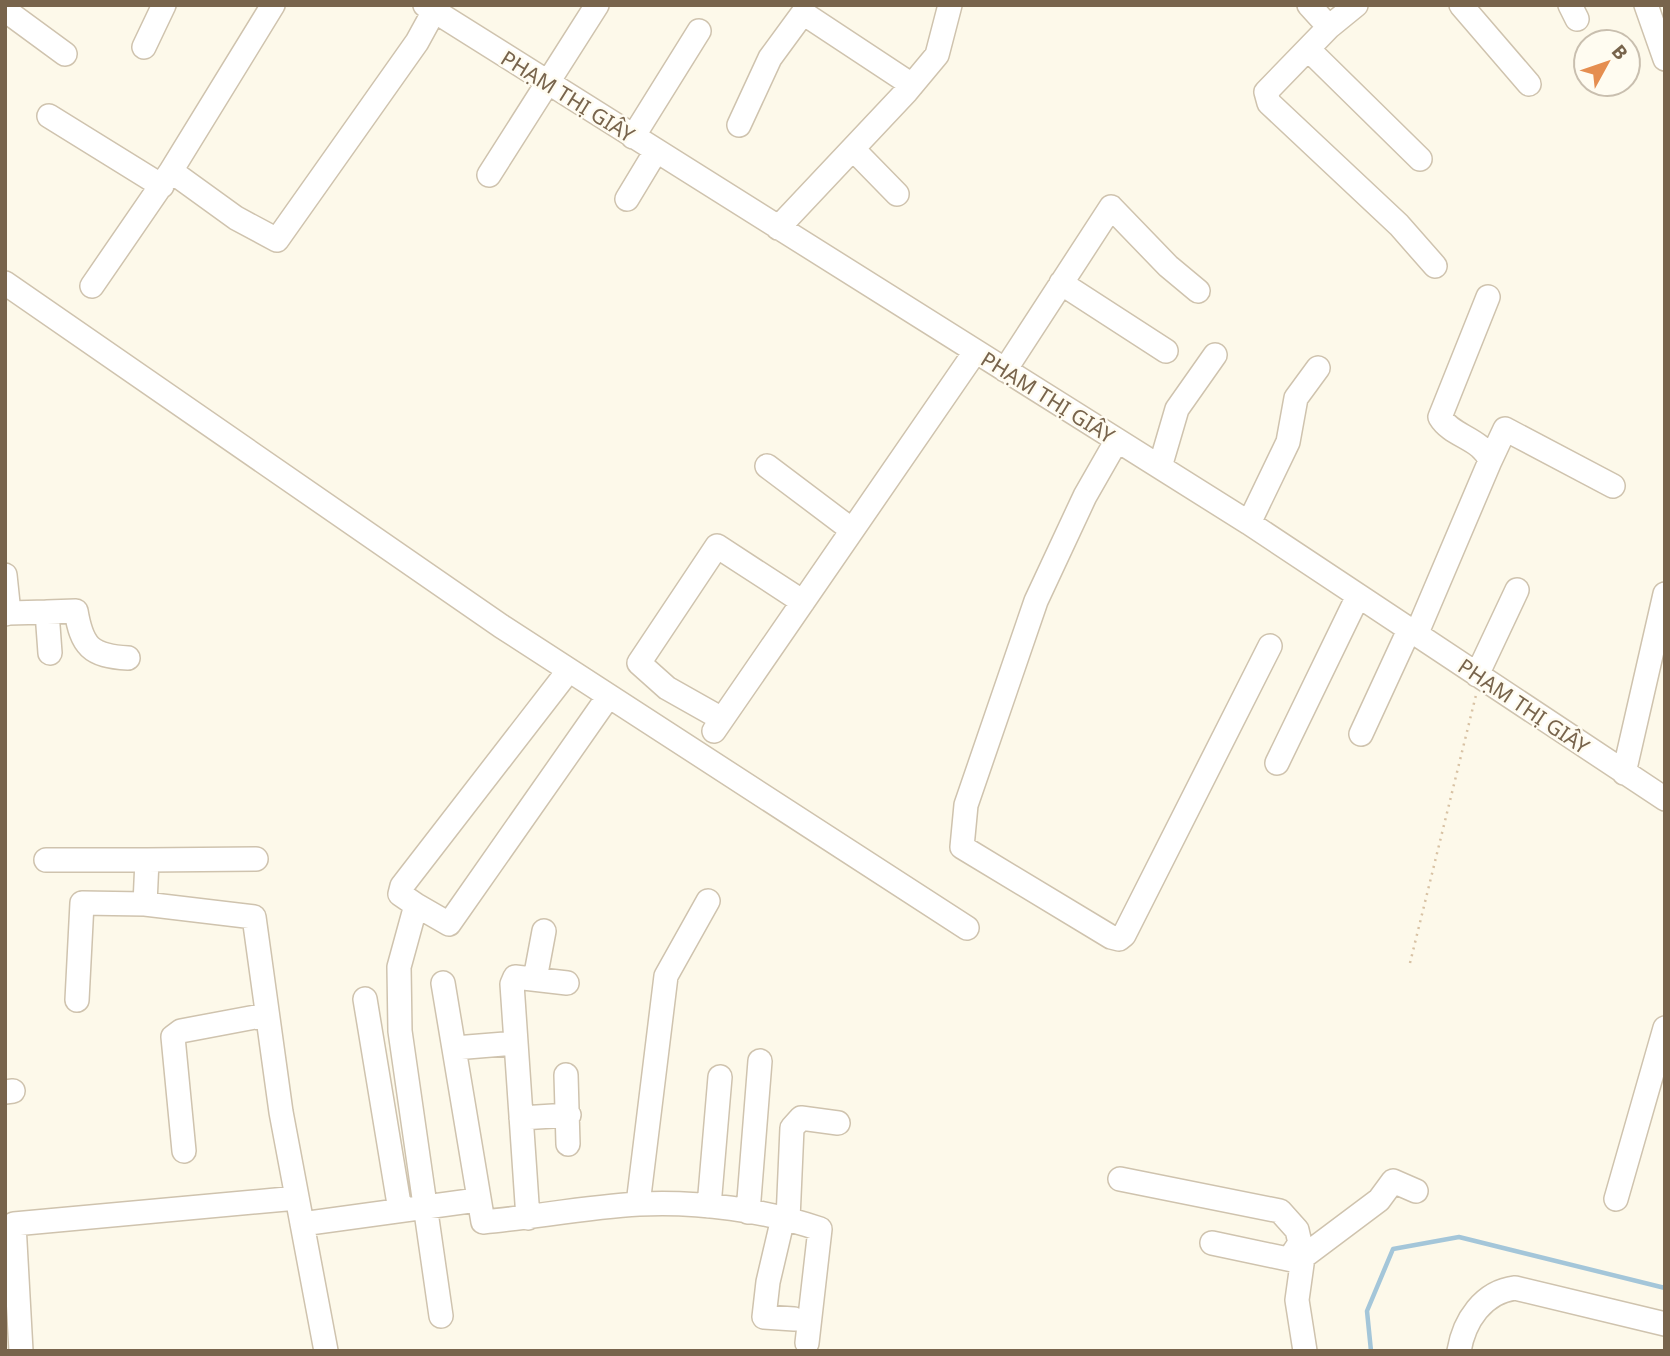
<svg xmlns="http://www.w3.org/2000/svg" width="1670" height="1356" viewBox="0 0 1670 1356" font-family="'Noto Sans',sans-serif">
<rect width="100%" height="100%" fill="#fdf9ea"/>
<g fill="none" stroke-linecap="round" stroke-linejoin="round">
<path stroke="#a4c6d9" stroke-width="4.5" d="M1371,1351l-4,-40 26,-62 66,-12 206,51"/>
<defs>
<path id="minor" d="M273,5l-102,166 65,47 41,22 140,-198 17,-31
M425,5l824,518 416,276
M1309,5l20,22
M1356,5l-27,22 -63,65 3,11 130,122 36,41
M1461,5l68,79
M1570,5l7,14
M1646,5l19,54
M5,10l60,44
M144,47l20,-42
M1308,49l112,110
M49,116l113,70
M739,125l31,-67 33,-45 109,72
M633,137l66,-106
M853,149l44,45
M489,175l108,-170
M627,199l29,-48
M778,228l129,-137 30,-36 13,-50
M5,283l496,343 466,302
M1061,283l105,68
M92,286l79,-115
M1005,370l106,-163 57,59 30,25
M1117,440l-32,56 -49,105 -70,204 -4,42 149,90 8,2 5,-4 146,-289
M1490,461l15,-32 108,57
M767,466l85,64
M1160,467l17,-58 38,-54
M1249,523l39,-81 8,-44 22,-30
M5,575l4,38 -4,1
M47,612l29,-1c6,35 14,45 52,47
M9,613l38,-1 3,41
M1416,635l74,-174c-8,-23 -38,-24 -50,-44l48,-120
M1477,675l40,-85
M722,719l-55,-31 -28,-25 78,-117 86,56
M714,731l261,-379
M1361,734l48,-104
M1277,763l81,-167
M1624,773l41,-179
M256,859l-109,1 -2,44 109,13 27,195 45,239
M46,860h101
M416,905l33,19 159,-227
M535,979l9,-48
M443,983l40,239c52,-5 104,-15 156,-18 60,-3 125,6 181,25l-13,114
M365,999l35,211
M77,1000l5,-97 63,1
M455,1048l61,-5
M566,1075l2,69
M5,1092l8,-1
M521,1118l48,-3
M184,1151l-11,-114 8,-6 85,-16
M1120,1179l160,32 17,19 3,13 -6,9 9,5
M1616,1199l49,-171
M638,1204l28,-228 42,-75
M709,1206l11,-129
M748,1212l12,-151
M528,1218l-16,-234 3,-7 52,6
M783,1218l-15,64 -4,35 30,2
M788,1219l4,-91 9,-10 37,5
M302,1224l175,-24
M1212,1243l90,19
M441,1316l-41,-285 -1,-64 17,-62 -16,-11 2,-8 167,-216
M21,1351l-7,-127 283,-26
M1305,1351l-8,-51 6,-43 76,-57 14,-19 23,10
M1459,1351c5,-30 24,-59 56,-63l150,36"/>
</defs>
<use href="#minor" stroke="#cfc3ae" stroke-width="26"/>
<path stroke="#d8c2a4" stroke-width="2.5" stroke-dasharray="2 5" stroke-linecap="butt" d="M1410,963l66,-268"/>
<use href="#minor" stroke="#fff" stroke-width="23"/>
</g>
<g text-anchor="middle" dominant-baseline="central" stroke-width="5" stroke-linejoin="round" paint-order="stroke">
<g font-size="21" fill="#78644c" stroke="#fffcf1">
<text transform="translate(568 96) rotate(32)">PHẠM THỊ GIÂY</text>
<text transform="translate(1048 397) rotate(32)">PHẠM THỊ GIÂY</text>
<text transform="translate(1524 706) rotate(34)">PHẠM THỊ GIÂY</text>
</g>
</g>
<rect width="1670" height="1356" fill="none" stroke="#78644c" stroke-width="14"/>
<g transform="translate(1607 63) rotate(50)"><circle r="33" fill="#fffcf1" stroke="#c9bfaf" stroke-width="2"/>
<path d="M0-5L12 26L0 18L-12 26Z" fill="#e58e50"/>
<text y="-10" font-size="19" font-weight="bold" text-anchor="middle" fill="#78644c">B</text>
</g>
</svg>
